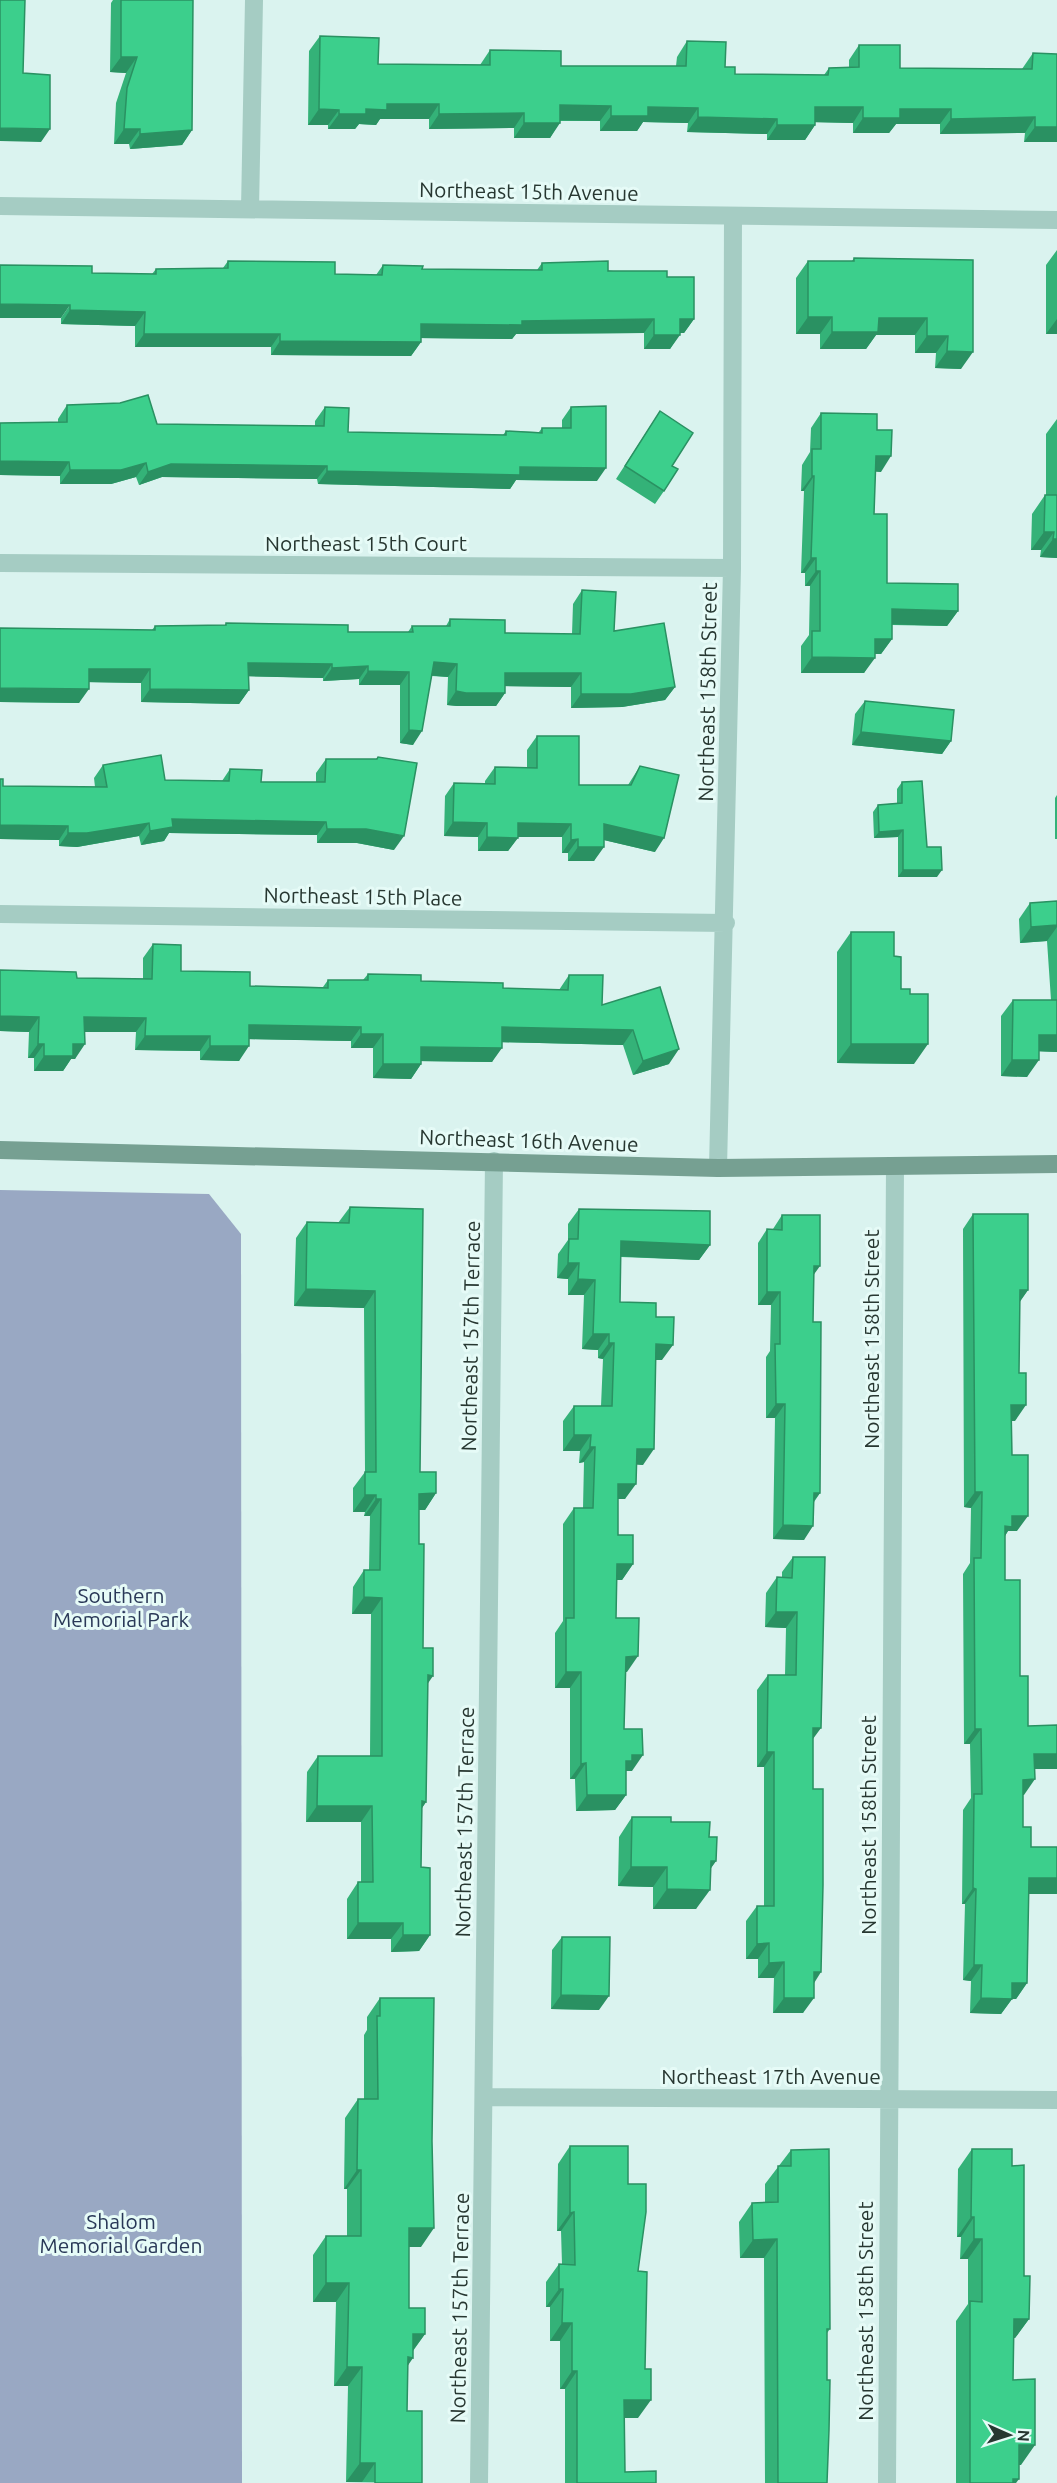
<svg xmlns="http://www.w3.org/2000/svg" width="1057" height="2483" viewBox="0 0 1057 2483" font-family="Ubuntu,sans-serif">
<rect width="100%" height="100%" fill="#daf3ef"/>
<path fill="#99a8c3" d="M0,1190l209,4 32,40 1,1249h-242z"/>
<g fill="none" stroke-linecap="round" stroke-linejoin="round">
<path stroke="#a5ccc3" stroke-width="18" d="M0,206l1057,14
M250,209l4,-209
M0,563l732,5
M0,914l726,9
M718,1168l14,-600 1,-352
M484,2097l573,3
M479,2483l15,-1322
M887,2483l8,-1316"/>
<path stroke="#76a092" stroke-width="18" d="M0,1150l718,18 339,-4"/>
</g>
<path fill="#34b278" d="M113,0h80l-1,130 -10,15 -52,4 -1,-5h-15l2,-41 10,-30 -16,-1 1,-69z
M320,36l58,28 102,1 10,-15 71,16h115l1,-9 10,-16 48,33 89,1 5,-7 20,-1v-7l10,-15 41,23 122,1 11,-16 24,89h-33l1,-9 -85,1v-10h-44l-7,9h-36v-10l-38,-1v3l-10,15h-38v-6l-80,-2 1,-9 -45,-1 -6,9h-37v-10h-40l-10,17h-36v-10l-85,1v-10h-49l-4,6 -17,-1 -4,5h-27v-4h-20l1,-74z
M1057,250v84h-11v-69z
M854,258l119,2 -12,109 -26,-1 1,-15h-21v-18h-39l-10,14h-46v-15h-24v-56l12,-17h44z
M228,261l107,13 41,1 7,-10 39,4 115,1 5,-7 125,14 27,42 -10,14h-4l-10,16h-26v-16l-128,1 -4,5 -91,-1v4l-10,14 -140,-1v-8h-136v-21l-74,-2v-6l31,-45 60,1 4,-5 67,-1z
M67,405l90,19 158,2v-5l10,-14 23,25 155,3 3,-4 33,1 3,-4h20v-8l9,-13 26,74 -81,-1 -6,9 -192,-5 -1,-5 -155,-2 -23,8 -3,-8 -25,7h-51v-8l-60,-1v-52l58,-1v-3z
M660,411l12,55 -8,25 -9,13 -39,-25z
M821,413l56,17 4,42 -6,-1 -1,43 13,69 71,28 -11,15 -55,-1v14l-11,15h-6l-11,19h-63v-27l8,-11 1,-49h-5v-13h-4l3,-82h-3l1,-26 8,-13 1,-24z
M1057,419v139l-17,-1 1,-7h-10l1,-36 13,-19h1v-61z
M582,590l32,41 61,56 -10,13 -43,7 -51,1v-21l-66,-1v7l-9,13h-39l-10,-1 1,-28 -16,-1 -19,69 -13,-2v-58h-41v-6l-36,2v-3l-75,-2 1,14 -10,14 -98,-2v-19l-52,-1 -10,21 -79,-1 152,-72 3,-4 70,-1 1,-2 122,9h60l4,-6h34l4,-7 55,14 67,1 1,-30z
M865,701l86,40 -9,13 -90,-9 3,-31z
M537,736l42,49h49l12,-19 15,86 -51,-12 -10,21h-26v-8h-6v-16h-44l-10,14h-30v-14l-34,-1 1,-40 9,-13 31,1v-3l10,-14 32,1v-18z
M378,757l16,93 -37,-7h-40v-8l-148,-2 -5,8 -23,4 -2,-9 -62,11 -18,-1v-6l-59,-1v-60l3,7 92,1 -1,-9 9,-13 62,15 57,1 8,-12 31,13h55v-9l10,-14h50z
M902,782l25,65 10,30h-39v-40l-24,1 -1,-26 5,-7 19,-2v-14z
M1057,795v44h-2v-41z
M1057,901v151l-18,-1 -12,26 -26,-1v-60l12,-16h38l-4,-59 -27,2 -1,-24 11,-16z
M851,932l43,24 7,33 9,5 4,70 -77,-1v-111z
M153,944l28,27 69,15 73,1 5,-7h35l5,-6 53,7 82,7 56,2 10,-15 33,30 58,-18 9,77 -36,11 -10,-30 -121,-3 -10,20 -71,-1v3l-10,15 -38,-1v-30h-22v-7l-102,-2 -10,22 -39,-1v-9l-65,-1 1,-18h-51l-10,27h-4l-8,12h-29v-13h-6l1,-26 -29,-1v-61l77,8 66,1v-21z
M350,1207l73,2 -3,263 16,21 -11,17h-6v34l4,104 5,35 -2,119 -4,6 -1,59 9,68 -11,16 -28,1v-13h-44v-40l11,-17h3v-60h-55l1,-50 11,-16h52l1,-142h-19l1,-27 11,-17h5l1,-54h-6l1,-4h-12v-24l12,-16 -1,-164 -70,-2 2,-68 11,-16 31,1z
M579,1209l131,36 -11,15 -78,-3 -1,45 36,15 6,43h-6l-13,105 -7,-1 -11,35h-7v36l15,29 -11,16h-5l-1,38 11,54h-2l-1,57 8,42h-6v24l-11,15 -39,1 -1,-32h-5v-91h-15v-55l8,-12v-97l11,-16h9l1,-46 -5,1 1,-12h-17v-30l11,-15h27l2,-47 -5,-1v-8l-16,-1 2,-54h-16v-16l-11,-1 1,-24 10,-14v-16z
M973,1214l55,76 -8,11 -5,120h-4l1,34 5,76h-9l-3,5v44l23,146 29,-1v44h-23l-11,26v32l8,20h26v47h-29l-1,89 -11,16h-4l-11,15 -31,-1 1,-32 -8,-1 2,-76h-3l1,-94 8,-12 -1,-54h-6l-1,-170 7,-11 1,-55 -7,-1 -1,-278z
M782,1215l32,60 -1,47 7,171 -6,9 -10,38 -31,-1 2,-121h-9v-61l4,-6 1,-46h-13v-62l9,-14h6z
M793,1557l20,182 1,244 -11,30h-30l1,-35h-16v-19h-12v-38l11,-15h7v-139h-7v-77l11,-15h17l1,-47 -21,-1 1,-34 11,-16 5,1v-6z
M632,1817l39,5 38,15 7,24 -6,8 -14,40h-43v-22l-35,-1 1,-49z
M562,1937l37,73 -48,-1 1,-59z
M380,1998l41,249h-12v61l16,26 -12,17 -5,14 -1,46 15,72 -76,-1 2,-96h-14l2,-84h-23v-47l13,-19h21v-47h-3l1,-71 13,-19h6v-64l3,-5v-13z
M570,2146l58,38 10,87v147h-14l1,54 31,11h-91v-94h-5v-48h-10v-34h-4v-25l13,-18h3l-1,-33h-4l1,-67z
M972,2149l40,17 17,153 -14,19h-1l-1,42 8,85h-2l-3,18h-60v-162l12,-17v-45h-8l1,-22h-4l1,-68z
M791,2150l39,179 -3,4v150h-62l-1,-225h-24l-1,-36 13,-19h13v-19z"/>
<path fill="#2a9162" d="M121,57h16l-11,16 -16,-1z
M387,104h52l-10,15h-49l-4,6 -17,-1 -4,5h-27l11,-15 27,-5z
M560,105l51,1 -11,15 -50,-1z
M648,107l50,1 -10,15 -45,-1 -6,9h-37l11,-15z
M815,107h48l-10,16 -48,-1z
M319,109l20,1 -11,15h-20z
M900,109h51l-11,15h-44l-7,9h-36l10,-15z
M524,113l-10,15 -85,1 10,-15z
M698,117l79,2 -10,15 -80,-2z
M1035,117l-10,16 -85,1 11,-15z
M524,123h36l-10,15h-36z
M777,125h38l-10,15h-38z
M1035,127h22v15h-33z
M0,128l50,1 -9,13 -41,-1z
M124,129h16l-11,15h-15z
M192,130l-10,15 -52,4 10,-15z
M0,304l70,1 -9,13h-61z
M70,310l75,2 -10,14 -74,-2z
M808,317h24l-12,17h-24z
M879,318h48l-12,17h-39l-10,14h-46l12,-17z
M654,319l-10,14 -128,1 -4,5 -100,-1 9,-14 101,-3z
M680,319h14l-10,14h-14z
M1057,319v15h-11z
M144,334h136l-9,13h-136z
M654,335h26l-10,14h-26z
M927,336h21l-12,17h-21z
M280,341l141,1 -10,14 -140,-1z
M947,351l26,1 -12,17 -26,-1z
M876,456h15l-10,16 -16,-1z
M0,461l69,1 -9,14 -60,-1z
M146,463l-10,14 -25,7h-51l10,-14z
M171,464l156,2 -10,13 -155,-2 -23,8 9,-13z
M520,467l86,1 -9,13 -81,-1 -6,9 -192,-5 9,-13z
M812,476h2l-10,15h-3z
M1044,532h10l-13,18h-10z
M1053,539h4v19l-17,-1z
M811,558h5l-11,15h-4z
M816,571h4l-10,15h-5z
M892,609l66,2 -11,15 -66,-2z
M875,639h17l-11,15h-17z
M812,657l63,1 -11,15h-63z
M434,662l23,2 -9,13 -23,-2z
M248,663l84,1 -9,14 -85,-2z
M368,666l-9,13 -36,2 9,-13z
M89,669h61l-9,14 -61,-1z
M368,671l41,1 -9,13h-41z
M505,673h76l-10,14 -75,-1z
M675,687l-10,13 -43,7 -51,1 10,-14z
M0,688l89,1 -10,14 -79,-1z
M150,689l99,1 -10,14 -98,-2z
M456,691l49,2 -9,13h-39l-10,-1z
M409,730l13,1 -9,14 -13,-2z
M861,732l90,9 -9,13 -90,-9z
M172,819l154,3 -9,13 -148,-2 -5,8 -23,4 9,-14z
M453,822l34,1 -9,14 -34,-1z
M149,823l-10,13 -62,11 -18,-1 9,-13z
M518,823l53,1 -9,13h-53z
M604,824l60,14 -9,14 -60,-14z
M0,825l68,1 -9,14 -59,-1z
M327,829h39l38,7 -10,14 -37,-7h-40z
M903,830l-5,7 -24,1 5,-6z
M487,837l31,1 -10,13h-30z
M578,839l-10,14h-6l9,-13z
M578,847h26l-10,14h-26z
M903,870h39l-5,7h-39z
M1057,925v2l-10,14 -27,2 11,-16z
M0,1016l39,1 -10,15 -29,-1z
M84,1017l62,1 -10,14h-62z
M249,1025l112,2 -10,14 -112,-2z
M502,1027l131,3 -10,15 -131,-3z
M361,1034h22l-10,14h-22z
M1039,1035h18v17l-30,-1z
M145,1036h65l-10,15 -65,-1z
M38,1044h6l-10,14h-6z
M73,1044h12l-10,15h-4l-8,12h-29l10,-15z
M851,1044h77l-14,20 -77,-1z
M210,1046h39l-10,15 -39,-1z
M421,1047l81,1 -10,14 -81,-1z
M679,1049l-10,15 -36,11 10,-14z
M1012,1060h27l-12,17 -26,-1z
M383,1064h38l-10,15 -38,-1z
M621,1241l89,4 -11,15 -89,-4z
M568,1263h11l-11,16 -11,-1z
M814,1266h6l-10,14z
M578,1279l17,1 -11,15h-16z
M306,1289l69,2 -11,17 -70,-2z
M1020,1290h8l-11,16z
M767,1292h13l-9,13h-13z
M593,1334h16l-11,16 -16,-1z
M609,1343h5l-11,16 -5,-1z
M656,1344l17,1 -11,15h-17z
M776,1404h9l-10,14h-9z
M1011,1405h15l-11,16h-15z
M574,1435h17l-11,16h-17z
M590,1447h5l-11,15 -5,1z
M637,1449h17l-11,16 -17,-1z
M618,1484h18l-11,15h-18z
M975,1492h7l-11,16 -7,-1z
M436,1493l-11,17h-17l11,-16z
M814,1493h6l-10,13z
M365,1495h11l-11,17h-12z
M376,1499h5l-11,17h-6z
M1012,1516h16l-11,15h-9l-7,11h-7z
M783,1525l30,1 -9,14 -31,-1z
M617,1564h16l-11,16h-16z
M364,1597l18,1 -11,16h-19z
M776,1612h21l-11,16 -21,-1z
M638,1656l-11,16h-12l11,-15z
M566,1672h15l-11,16h-15z
M428,1675l5,1 -11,16z
M813,1728h8l-11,15z
M975,1729h6l-11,15h-6z
M767,1752h7l-10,15h-7z
M1034,1754h23v15h-34z
M632,1755h11l-11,16h-7l1,-10z
M586,1763l-11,16h-5l11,-15z
M1035,1779l-11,16h-12l11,-15z
M587,1795h39l-11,15 -39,1z
M422,1801l4,1 -11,16z
M317,1806h55l-11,16h-55z
M711,1861h5l-14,20z
M631,1867h36l-14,20 -35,-1z
M1029,1878h28v16h-39z
M973,1888l3,1 -11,15h-3z
M667,1889l43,1 -14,19h-43z
M358,1923h45l-12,16h-44z
M403,1935h27l-11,16 -28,1z
M769,1943l-11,16h-12l11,-15z
M784,1962l-10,16h-16l11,-15z
M974,1965h8l-11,16 -8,-1z
M814,1972h7l-10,16z
M1012,1983h15l-11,16h-4l-11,15 -31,-1 11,-15z
M561,1995l48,1 -10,14 -48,-1z
M784,1998h30l-11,15h-30z
M357,2170h4l-14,19h-3z
M574,2212l-13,19h-4l13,-18z
M971,2217h3l-13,20h-4z
M409,2228h25l-13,19h-25z
M777,2239l-13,19h-24l13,-18z
M974,2239h8l-14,20h-8z
M326,2283h23l-13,19h-23z
M559,2289h4l-13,18h-4z
M1014,2319h15l-14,19 -15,1z
M562,2323h10l-12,18h-10z
M413,2334h12l-14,19z
M408,2357l5,1 -13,19z
M347,2367h15l-14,19h-14z
M572,2371h5l-12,18h-5z
M624,2400h27l-13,18h-27z
M1019,2445h16l-14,20h-16z
M360,2463h15l-13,19h-16z
M1013,2479h6l-3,4h-6z"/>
<path fill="#3ccf8c" stroke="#2a9162" stroke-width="1.5" d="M0,0h25l-2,73 27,2v54l-50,-1z
M121,0h72l-1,130 -52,4v-5h-16l3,-41 10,-31h-16z
M320,36l59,2 -1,26 112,1v-15l71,1v15h125l1,-25 39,1 -1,25h10v7l93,1 1,-7 30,-1v-22h41v23l132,1 1,-16 24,1v73h-22v-10l-84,2v-10h-51v9h-37v-11h-48v18h-38v-6l-79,-2v-9l-50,-1v9h-37v-10l-51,-1v18h-36v-10l-85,1v-10h-52v6l-21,-1v5h-27v-4l-20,-1z
M854,258l119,2v92l-26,-1 1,-15h-21v-18h-48l-1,14h-46v-15h-24v-56h46z
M228,261l107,1v12l47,1 1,-10 40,1 -1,3 120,1v-7l66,-2v10h59v6h27v42h-14v16h-26v-16l-132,2v4l-101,-1v18l-141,-1v-7h-136l1,-22 -75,-2v-5l-70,-1v-39l92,1v7l64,1v-5l72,-1z
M148,395l9,29 167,2 1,-19 24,1 -1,24 158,3v-4l36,2v-5h29v-21l35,-1v62l-86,-1v8l-193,-4v-5l-156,-2 -23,8 -2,-9 -25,7h-51l-1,-8 -69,-1v-38l67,-1v-17l53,-2z
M660,411l33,22 -21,33 6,3 -14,22 -39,-25z
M821,413l56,1v16h15l-1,26h-15l-2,58h13v69l71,1v27l-66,-2v30h-17v19l-63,-1v-26h8v-60h-4v-13h-5l3,-82h-2v-27h9z
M1045,495h12v44h-4l1,-7h-10z
M582,590l34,2 -2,39 50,-8 11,64 -44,7h-50v-21h-76v20h-39l-10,-2 1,-27 -23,-2 -12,69 -13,-1v-58l-41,-1v-5l-36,2v-4l-84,-1 1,27 -99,-1v-20h-61v20l-89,-1v-60l155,2v-4l71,-1v-2l122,2v7h65l-1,-6h38v-7l55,1v13l75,1z
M865,701l89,9 -3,31 -90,-9z
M537,736h42v49h52l9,-19 39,9 -15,63 -60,-14v23h-26v-8l-7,1v-16l-53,-1v15l-31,-1v-14l-34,-1 1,-39 41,1v-17l42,1z
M161,755l4,25 64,1 1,-12 32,1 -1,12h64l1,-23h51l1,-2 39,6 -13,73 -38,-7h-39l-1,-7 -154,-3 1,8 -23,4 -1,-8 -62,10h-19v-7l-68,-1v-46h3v7l104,1 -4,-22z
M922,781l5,66h14l1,23h-39v-40l-24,2 -1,-27 24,-2v-21z
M1057,901v24l-26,2 -1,-24z
M851,932h43v24l7,1v32h9v5h18v50h-77z
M153,944l28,1v26l69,1v14l78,2v-8h40v-6l53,1v6l82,2v5l65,2 1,-15h34l-1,30 58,-18 19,62 -36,12 -10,-31 -131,-3v21l-81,-1v17h-38v-30h-22v-7l-112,-2v21h-39v-10h-65l1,-18 -62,-1 1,27h-12v12h-29v-12h-6l1,-27 -39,-1v-46l76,2 1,6 75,1z
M1013,1000h44v35h-18v25h-27z
M350,1207l73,2 -3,263h16v21l-17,1v50h5l-1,104h10v28l-5,-1 -2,127 -4,-1 -1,66 9,1v67h-27v-12h-45v-41h15l-1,-76h-55l1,-50h64v-158l-18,-1v-27h16l1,-71h-5v-4h-11v-23h11l-1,-181 -69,-2 1,-67 42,1z
M579,1209l131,2v34l-89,-4 -1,61 36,1v14h18l-1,28 -17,-1 -2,105h-17l-1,35h-18v51h15v29h-16l-1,54h23l-1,38 -12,1 -2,72h18l1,26h-11v6h-6v34h-39l-1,-32 -5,1v-92h-15v-54h8v-110h19l2,-61h-5l1,-12h-17v-29h38l2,-63h-5v-9h-16l2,-54 -17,-1 1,-16h-11l1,-24h9z
M973,1214h55v76h-8l-1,83h7v32h-15l1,50h16v61h-16v11l-7,-1v54h15v96h8v50l29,-1v29h-23l1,25 -12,1v47h8v20h26v31h-28l-2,105h-15v16l-31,-1 1,-33h-8l2,-76 -3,-1 1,-94h8l-1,-65h-6l-1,-171h7l1,-66h-7z
M782,1215h38v51h-6l-1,56h8l-1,171h-6l-1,33 -30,-1 2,-121h-9l-1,-60h5v-52h-13v-63l15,1z
M793,1557h32l-4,171h-8v61h10v96l-2,87h-7v26h-30v-36l-15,1v-20l-12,1v-38h17v-154h-7l1,-77h28l1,-63h-21l1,-35 15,1z
M632,1817h39v5h39l-1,15h8l-1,24h-5l-1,29 -43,-1v-22h-36z
M562,1937h48l-1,59 -48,-1z
M380,1998h54l-2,143 2,87h-25v80h16v26h-12v24l-5,-1 -1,54h15v72h-47v-20h-15l2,-96h-15l2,-84h-23v-47h35v-66h-4l1,-71h20l-1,-83h3z
M570,2146h58v38h18v28l-8,59 9,1 -2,97h6v31h-27l1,72 31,-1v12h-79v-112h-5v-48h-10l1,-34h-4v-25l16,1 -1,-53 -4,1z
M829,2149l1,180h-3v51h3l-1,50 -2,53h-49l-1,-244 -24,1 -1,-37 26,-1v-36h13v-16z
M972,2149h40v17l12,-1v111h6l-1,43h-15l-1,61 22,-1v66h-16v34h-6v4h-43v-182l12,1v-63h-8v-22h-3z"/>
<g text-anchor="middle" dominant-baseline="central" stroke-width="6" stroke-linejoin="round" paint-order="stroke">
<g font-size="21" fill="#273731" stroke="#e6fbf7">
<text transform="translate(529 191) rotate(1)">Northeast 15th Avenue</text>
<text x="366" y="543">Northeast 15th Court</text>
<text transform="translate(707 692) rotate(-89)">Northeast 158th Street</text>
<text transform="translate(363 896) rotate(1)">Northeast 15th Place</text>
<text transform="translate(529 1140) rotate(2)">Northeast 16th Avenue</text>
<text transform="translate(470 1336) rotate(-89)">Northeast 157th Terrace</text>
<text transform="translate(871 1339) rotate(-90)">Northeast 158th Street</text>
<text transform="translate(464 1822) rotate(-89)">Northeast 157th Terrace</text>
<text transform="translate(868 1825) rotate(-90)">Northeast 158th Street</text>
<text x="771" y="2076">Northeast 17th Avenue</text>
<text transform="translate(459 2308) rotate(-89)">Northeast 157th Terrace</text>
<text transform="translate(865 2311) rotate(-90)">Northeast 158th Street</text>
</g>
<g font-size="21" fill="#293857" stroke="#e6fbf7">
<text x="121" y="1595">Southern<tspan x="121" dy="24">Memorial Park</tspan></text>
<text x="121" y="2221">Shalom<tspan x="121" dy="24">Memorial Garden</tspan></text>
</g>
</g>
<g transform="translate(1009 2435) rotate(93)" stroke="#e6fbf7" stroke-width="4.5" paint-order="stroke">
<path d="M0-4.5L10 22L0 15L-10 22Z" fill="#273731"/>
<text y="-9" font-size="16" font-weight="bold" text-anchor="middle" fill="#273731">N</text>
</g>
</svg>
